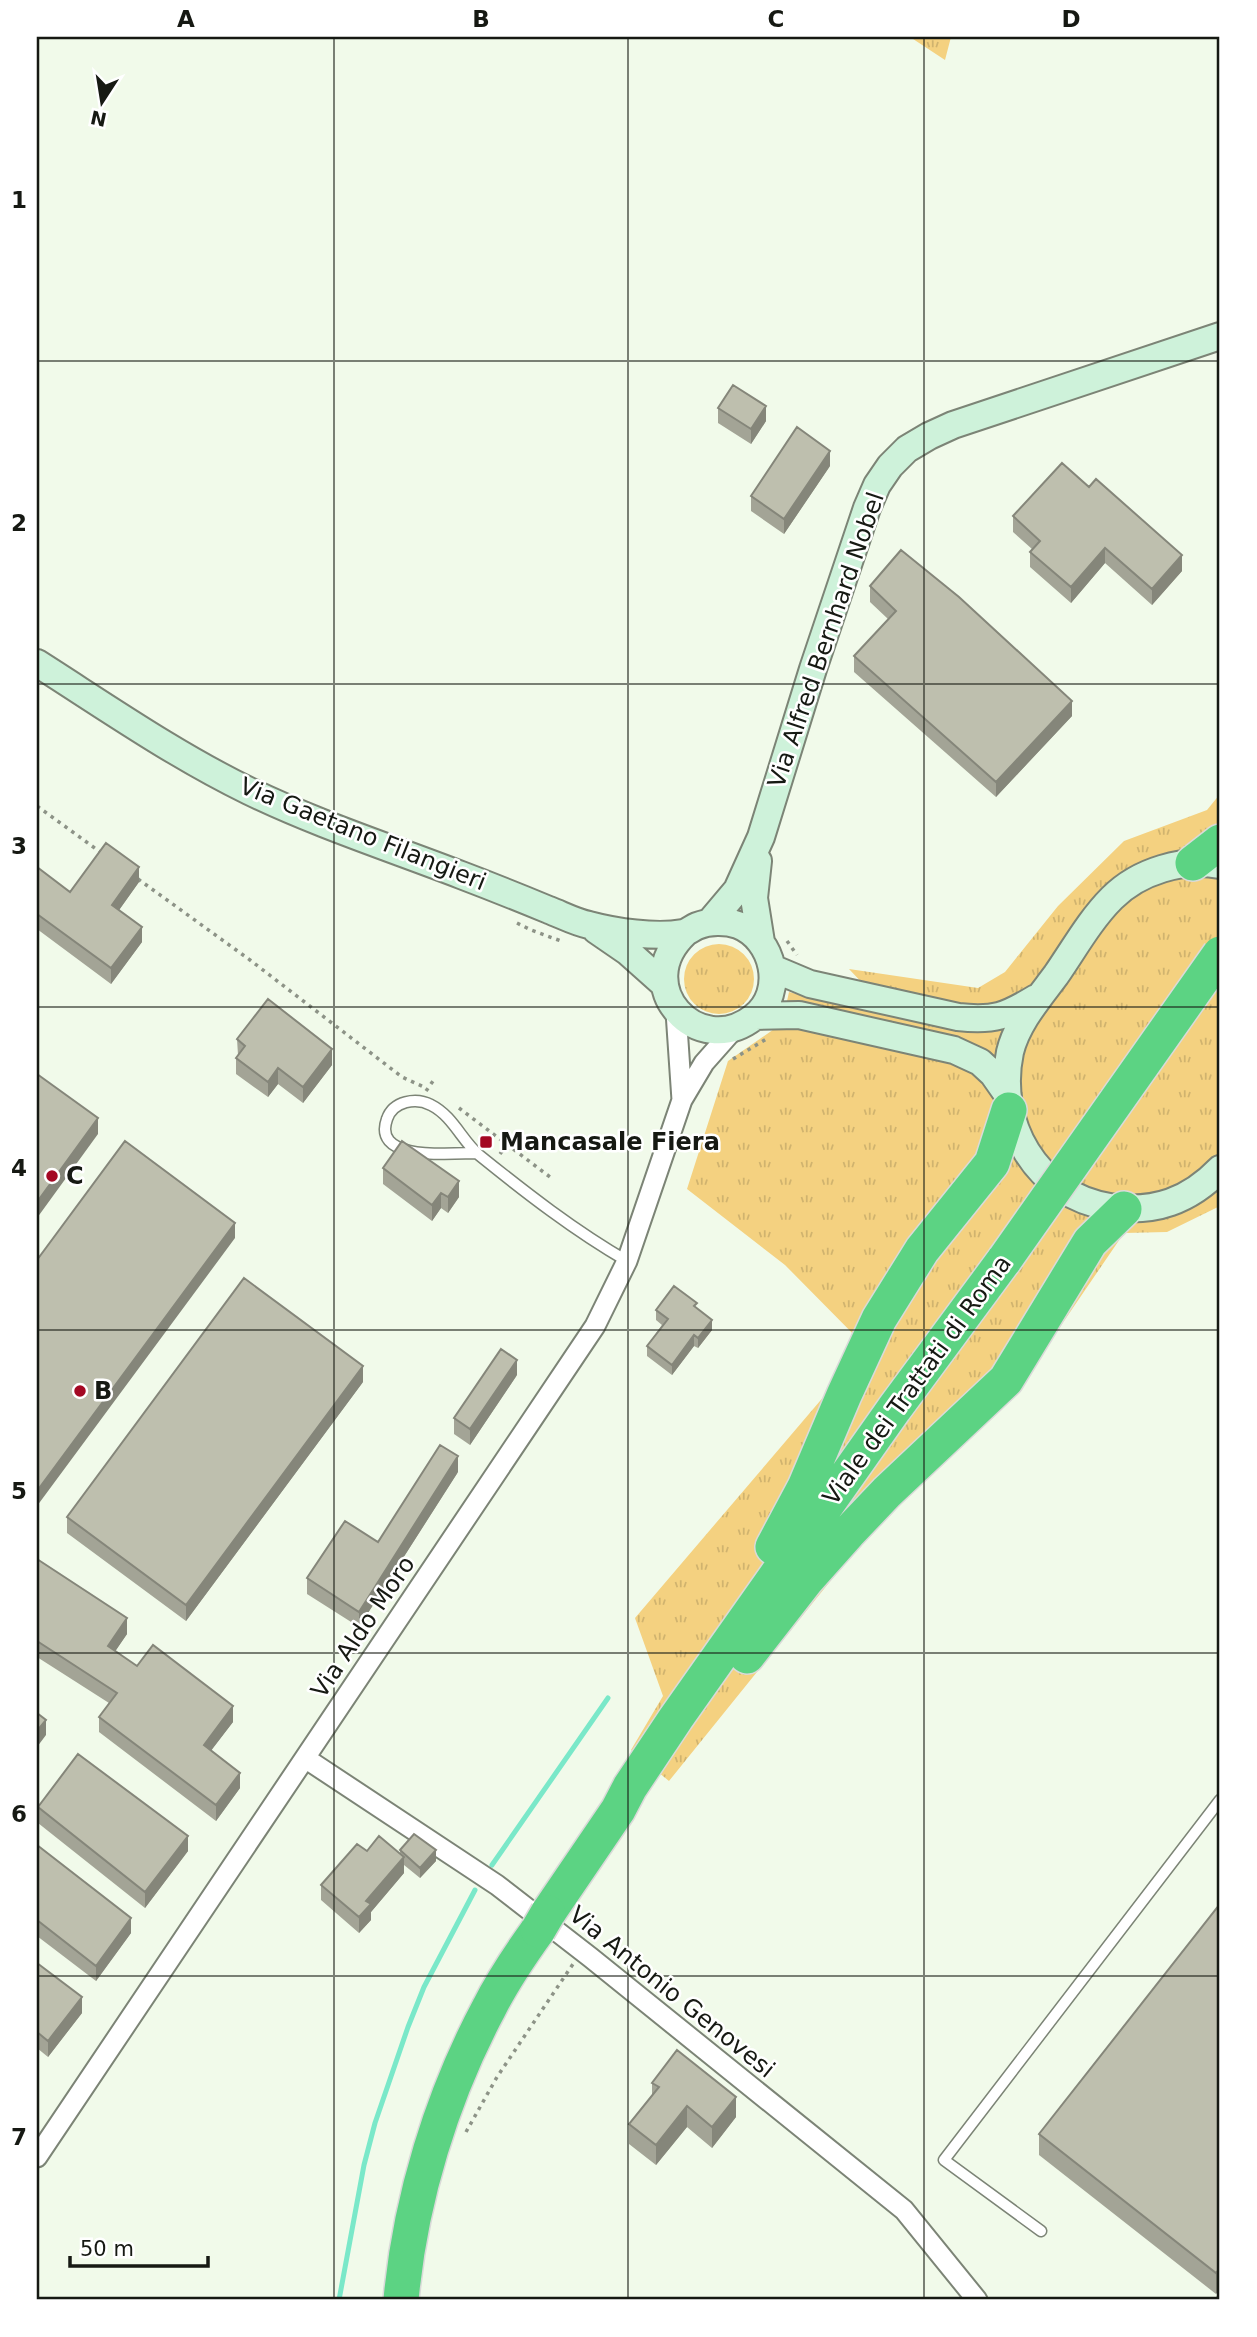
<svg xmlns="http://www.w3.org/2000/svg" width="1257" height="2337" viewBox="0 0 1257 2337" font-family="'DejaVu Sans',sans-serif">
<defs>
<pattern id="grass-tufts" width="24" height="20" patternUnits="userSpaceOnUse" patternTransform="scale(1.75)"><rect width="24" height="20" fill="#f4d180"/><path d="M3 7l-1-3M5 7V3M7 7l1-3M15 17l-1-3M17 17v-4M19 17l1-3" fill="none" stroke="#d0b36e"/></pattern>
</defs>
<rect width="100%" height="100%" fill="#f1faea"/>
<path fill="url(#grass-tufts)" d="M910,37h41l-6,23z
M1220,794v412l-53,26 -43,1 -103,151 -160,159 -192,238 -38,-31 32,-54 -28,-78 231,-271 -81,-82 -98,-76 41,-128 49,-34 12,-24 -2,-2 2,-9 45,12h48l-33,-35 129,19 27,-16 53,-66 66,-65 83,-31z
M684 979a35 35 0 1 1 70 0a35 35 0 1 1-70 0Z"/>
<g fill="none" stroke-linecap="round" stroke-linejoin="round">
<path stroke="#7ae8c9" stroke-width="5" d="M492,1865l116,-167
M339,2300l25,-135 11,-42 33,-96 16,-40 51,-97"/>
<defs>
<path id="lane" d="M476,1153c-21,0 -105,10 -89,-34 6,-18 29,-22 44,-14 22,11 31,36 48,50 47,38 96,76 148,106
M1041,2231l-97,-71 276,-360"/>
<path id="street" d="M676,1012l6,88
M305,1758l192,127 93,72 314,253 73,90
M37,2157l558,-831 32,-65 55,-161 22,-37 31,-35"/>
<path id="secondary" d="M37,663c69,44 138,92 212,128 68,33 142,57 212,84 29,11 59,23 88,35 13,5 26,12 40,15 26,7 67,13 94,8 5,-1 9,-5 14,-7 12,-5 29,-5 41,-1 36,14 48,67 16,92 -56,44 -125,-31 -69,-84
M758,861l-4,37 7,44
M1220,865c-37,-7 -81,6 -108,33 -22,22 -38,51 -56,77 -17,23 -39,48 -46,77 -15,70 26,144 100,155 45,6 79,-6 110,-38
M710,922l27,-32 24,-53 52,-168 54,-161 10,-23 13,-19 17,-17 22,-13 24,-11 267,-89
M596,930l32,22 37,33
M772,968l38,16 148,33c37,4 48,-1 78,-19
M755,1016l44,-1 155,35 26,12 13,12 14,20"/>
<path id="highway" d="M1193,863l27,-21
M773,1547l32,-60 39,-92 35,-76 43,-69 70,-87 17,-53
M747,1656l60,-77 41,-46 39,-41 119,-112 84,-138 34,-33
M548,1913l70,-103 12,-23 46,-69 218,-309 111,-150
M401,2300c9,-100 41,-204 88,-292 14,-28 31,-53 49,-78"/>
</defs>
<use href="#lane" stroke="#7c8476" stroke-width="13"/>
<use href="#street" stroke="#7c8476" stroke-width="23"/>
<use href="#secondary" stroke="#7c8476" stroke-width="30"/>
<use href="#highway" stroke="#dadad9" stroke-width="38"/>
<path stroke="#8d9387" stroke-width="3.5" stroke-dasharray="3.5 5" stroke-linecap="butt" d="M37,806l66,48
M138,879l112,81 152,117 24,11
M517,923l14,7 30,11
M787,941l10,14
M733,1059l35,-21
M426,1091l7,-10
M459,1108l91,69
M500,1154l13,-17
M466,2132l31,-55 76,-113
M1216,2300l4,-5"/>
<use href="#lane" stroke="#fff" stroke-width="10"/>
<use href="#street" stroke="#fff" stroke-width="19"/>
<use href="#secondary" stroke="#cef2da" stroke-width="26"/>
<use href="#highway" stroke="#5cd383" stroke-width="35"/>
<defs>
<path id="highway-bridge" d="M1005,1259l215,-305
M538,1930l10,-17"/>
</defs>
<use href="#highway-bridge" stroke="#dadad9" stroke-width="38" stroke-linecap="butt"/>
<use href="#highway-bridge" stroke="#5cd383" stroke-width="35"/>
</g>
<path fill="#a3a496" d="M718,408l48,13 -15,23 -33,-21z
M830,466l-46,68 -33,-23v-15z
M1013,516l169,55 -30,34 -47,-42 -34,40 -41,-36v-15l2,-3 -19,-17z
M870,586l202,130 -76,81 -142,-125v-16l34,-37 -18,-17z
M37,867l33,25 69,-10 -20,28 23,32 -31,42 -74,-55z
M237,1039l95,26 -29,38 -25,-19 -10,13 -32,-23v-16l2,-3z
M383,1168l76,29 -11,16 -7,-5 -9,13 -49,-37z
M697,1308l15,22 -14,18 -4,-2 -22,29 -25,-19v-10l15,-21 -6,-5v-10z
M517,1375l-47,70 -16,-11v-16z
M363,1382l-177,239 -119,-88v-16z
M458,1472l-99,155 -52,-33v-16l71,-36z
M37,1559l90,75 -12,17 22,15 96,56 -22,28 29,38 -24,33 -117,-89v-15l10,-14 -72,-46z
M38,1807l150,44 -43,57 -107,-85z
M37,1845l94,88 -35,48 -59,-45z
M400,1850l36,11 -16,17 -16,-13v8l-33,39v8l-12,13 -38,-33v-15l46,-34 33,2z
M1220,1904v384l-4,6 -177,-139v-21z
M37,1963l45,50 -34,44 -11,-9z
M652,2083l84,34 -24,31 -25,-21 -31,38 -27,-21v-20l23,-29z"/>
<path fill="#85867a" d="M766,406v15l-15,23v-15z
M830,451v15l-46,68v-15z
M1105,548v15l-34,40v-16z
M1182,555v16l-30,34v-16z
M1072,701v15l-76,81v-15z
M139,867v15l-27,38v-15z
M142,927v15l-31,42v-16z
M332,1049v16l-29,38v-16z
M278,1068v16l-10,13v-15z
M98,1118v16l-61,84v-16z
M459,1181v16l-11,16v-16z
M441,1193v15l-9,13v-16z
M235,1223v15l-198,268v-15z
M712,1320v10l-14,18v-10z
M694,1335v11l-22,29v-10z
M517,1360v15l-47,70v-16z
M363,1366v16l-177,239v-16z
M458,1456v16l-99,155v-15z
M127,1618v16l-19,28v-16z
M233,1706v16l-29,38v-15z
M46,1720v15l-9,12v-16z
M240,1773v15l-24,33v-16z
M188,1836v15l-43,57v-16z
M436,1850v11l-16,17v-10z
M404,1857v16l-33,39v8l-12,13v-16l7,-16z
M131,1918v15l-35,48v-15z
M82,1997v16l-34,44v-16z
M736,2097v20l-24,31v-21z
M687,2106v21l-31,38v-20z
M1220,2268v20l-4,6v-21z"/>
<path fill="#bebfae" stroke="#85867a" stroke-width="2" d="M733,385l33,21 -15,23 -33,-21z
M797,427l33,24 -46,68 -33,-23z
M1062,463l27,24 7,-8 86,76 -30,34 -47,-41 -34,39 -41,-35 10,-11 -27,-25z
M901,550l58,47 113,104 -76,81 -142,-126 42,-45 -26,-25z
M106,843l33,24 -27,38 30,22 -31,41 -74,-54v-47l33,25z
M268,999l64,50 -29,38 -25,-19 -10,14 -32,-24 9,-12 -8,-7z
M37,1074l61,44 -61,84z
M125,1141l110,82 -198,268v-231z
M402,1141l57,40 -11,16 -7,-4 -9,12 -49,-37z
M244,1278l119,88 -177,239 -119,-88z
M674,1286l23,17 -3,3 18,14 -14,18 -4,-3 -22,30 -25,-19 21,-27 -12,-9z
M501,1349l16,11 -47,69 -16,-11z
M440,1445l18,11 -99,156 -52,-34 38,-57 33,21z
M37,1559l90,59 -19,28 29,20 16,-21 80,61 -29,39 36,28 -24,32 -117,-88 18,-24 -80,-52z
M37,1713l9,7 -9,11z
M78,1754l110,82 -43,56 -107,-85z
M414,1834l22,16 -16,18 -20,-18z
M379,1836l25,21 -38,44 5,3 -12,13 -38,-32 36,-41 10,7z
M37,1845l94,73 -35,48 -59,-46z
M1220,1904v364l-4,5 -177,-139z
M37,1963l45,34 -34,44 -11,-9z
M677,2050l59,47 -24,30 -25,-21 -31,39 -27,-21 30,-37 -7,-4z"/>
<path fill="none" stroke="#161913" stroke-width="2" stroke-opacity="0.55" d="M334,37v2263M628,37v2263M924,37v2263M37,361h1183M37,684h1183M37,1007h1183M37,1330h1183M37,1653h1183M37,1976h1183"/>
<g fill="#a40823" stroke="#fff" stroke-width="2.5">
<rect x="479" y="1135" width="14" height="14" rx="3.5"/>
<circle cx="52" cy="1176" r="7"/>
<circle cx="80" cy="1391" r="7"/>
</g>
<g text-anchor="middle" dominant-baseline="central" stroke-width="5" stroke-linejoin="round" paint-order="stroke">
<g font-size="24" fill="#161913" stroke="#fff">
<text transform="translate(826 640) rotate(-71)">Via Alfred Bernhard Nobel</text>
<text transform="translate(363 834) rotate(22)">Via Gaetano Filangieri</text>
<text transform="translate(917 1380) rotate(-54)">Viale dei Trattati di Roma</text>
<text transform="translate(363 1627) rotate(-56)">Via Aldo Moro</text>
<text transform="translate(672 1992) rotate(39)">Via Antonio Genovesi</text>
</g>
<g font-size="24" font-weight="bold" fill="#161913" stroke="#fff" text-anchor="start">
<text x="500" y="1142">Mancasale Fiera</text>
<text x="66" y="1176">C</text>
<text x="94" y="1391">B</text>
</g>
</g>
<rect width="1257" height="2337" fill="none" stroke="#ffffff" stroke-width="77"/>
<g transform="translate(102 102) rotate(192)" stroke="#ffffff" stroke-width="5" paint-order="stroke">
<path d="M0-5L12 26L0 18L-12 26Z" fill="#161913"/>
<text y="-10" font-size="19" font-weight="bold" text-anchor="middle" fill="#161913">N</text>
</g>
<path d="M70 2256v10h138v-10" fill="none" stroke="#161913" stroke-width="3.5"/>
<text x="80" y="2256" font-size="21" fill="#161913" stroke="#ffffff" stroke-width="5" paint-order="stroke">50 m</text>
<rect x="38" y="38" width="1180" height="2260" fill="none" stroke="#161913" stroke-width="2.5"/>
<g font-size="23" text-anchor="middle" font-weight="bold" fill="#161913">
<text x="186" y="27">A</text>
<text x="481" y="27">B</text>
<text x="776" y="27">C</text>
<text x="1071" y="27">D</text>
<text x="19" y="208">1</text>
<text x="19" y="531">2</text>
<text x="19" y="854">3</text>
<text x="19" y="1176">4</text>
<text x="19" y="1499">5</text>
<text x="19" y="1822">6</text>
<text x="19" y="2145">7</text>
</g>
</svg>
